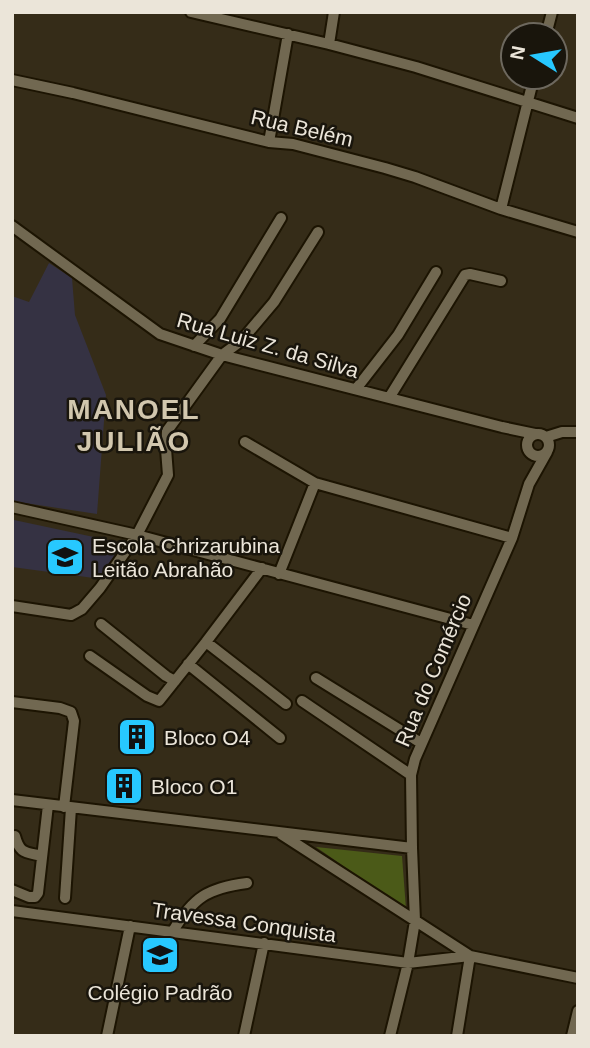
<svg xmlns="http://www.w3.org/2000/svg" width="590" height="1048" viewBox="0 0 590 1048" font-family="Helvetica,sans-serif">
<rect width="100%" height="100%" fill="#352c18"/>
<path fill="#353243" d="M49,263l23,15 3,37 31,80 -9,119 -85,-13v-205l17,6z
M14,520l108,23 3,5 -24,31 -89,-12z"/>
<path fill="#4b5a18" d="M316,847l86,9 4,53h-1z"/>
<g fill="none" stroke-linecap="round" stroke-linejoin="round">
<defs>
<path id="minor" d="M191,12l138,32 87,23 162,51
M546,35l6,-23
M329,44l5,-32
M12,80l61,13 196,49 24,2 92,24 30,9 86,32 77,23
M269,142l19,-108
M501,209l33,-132
M12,226l148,108 62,21 280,72 33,7
M194,346l26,-27 61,-101
M356,389l42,-54 38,-63
M389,398l76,-123 5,-1 31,7
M527 445a11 11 0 1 1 22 0a11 11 0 1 1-22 0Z
M546,437l16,-5h16
M245,442l70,41 197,55
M12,507l125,28 336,90
M279,574l36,-91
M12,606l59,9 11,-6 18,-21 37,-53 31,-60 -2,-26 1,-18 55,-76 19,-14 33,-39 44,-70
M101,624l65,52 9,5
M206,642l80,62
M90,656l57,40 12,5 47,-59 56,-74
M188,664l92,74
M316,678l105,65
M302,701l109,74
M12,702l48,6 11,4 3,9 -10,86
M12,800l400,48
M281,834l189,122 108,22
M15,836c5,18 10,16 27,20
M12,890l17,7h6l3,-4 10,-88
M65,898l6,-90
M12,911l396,52 62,-7
M173,931c20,-33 34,-43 74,-48
M107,1036l23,-110
M244,1036l20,-93
M390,1036l18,-73 7,-42 -3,-73 -1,-73 4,-16 97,-221 17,-54 18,-32
M457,1036l13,-80
M572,1036l6,-25"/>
</defs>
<use href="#minor" stroke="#1c1402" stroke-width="14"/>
<use href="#minor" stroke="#716851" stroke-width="10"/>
</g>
<defs>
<symbol id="school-square" viewBox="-11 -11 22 22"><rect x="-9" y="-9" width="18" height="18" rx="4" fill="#27c8ff" stroke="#19150c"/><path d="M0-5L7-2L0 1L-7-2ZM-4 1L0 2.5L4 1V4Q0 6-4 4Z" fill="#111"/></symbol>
<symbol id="building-square" viewBox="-11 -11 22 22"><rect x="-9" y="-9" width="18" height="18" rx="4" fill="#27c8ff" stroke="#19150c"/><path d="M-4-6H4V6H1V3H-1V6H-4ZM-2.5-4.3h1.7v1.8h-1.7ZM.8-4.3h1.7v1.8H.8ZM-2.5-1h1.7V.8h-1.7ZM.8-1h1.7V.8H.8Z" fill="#111"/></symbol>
</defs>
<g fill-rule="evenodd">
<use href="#school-square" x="43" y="535" width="44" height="44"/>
<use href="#building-square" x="115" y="715" width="44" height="44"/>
<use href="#building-square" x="102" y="764" width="44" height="44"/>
<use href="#school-square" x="138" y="933" width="44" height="44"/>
</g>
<g text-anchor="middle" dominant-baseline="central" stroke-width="5" stroke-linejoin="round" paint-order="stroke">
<g font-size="21" fill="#ebe5d9" stroke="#19150c">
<text transform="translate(302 128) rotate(13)">Rua Belém</text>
<text transform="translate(268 345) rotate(16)">Rua Luiz Z. da Silva</text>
<text transform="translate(433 670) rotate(-67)">Rua do Comércio</text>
<text transform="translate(244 922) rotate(8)">Travessa Conquista</text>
</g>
<g font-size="21" fill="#ebe5d9" stroke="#19150c" text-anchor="start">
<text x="92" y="545">Escola Chrizarubina<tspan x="92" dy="24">Leitão Abrahão</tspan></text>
<text x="164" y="737">Bloco O4</text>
<text x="151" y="786">Bloco O1</text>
<text x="160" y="992" text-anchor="middle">Colégio Padrão</text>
</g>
<g font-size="28" font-weight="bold" letter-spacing="2" fill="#d2c7ae" stroke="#19150c">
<text x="134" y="409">MANOEL<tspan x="134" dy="32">JULIÃO</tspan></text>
</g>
</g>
<rect width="590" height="1048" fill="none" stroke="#ebe5d9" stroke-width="28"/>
<g transform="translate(534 56) rotate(281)"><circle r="33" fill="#19150c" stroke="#6d685e" stroke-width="2"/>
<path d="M0-5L12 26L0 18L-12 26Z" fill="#27c8ff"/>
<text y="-10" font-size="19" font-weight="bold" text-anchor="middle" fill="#ebe5d9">N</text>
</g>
</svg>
